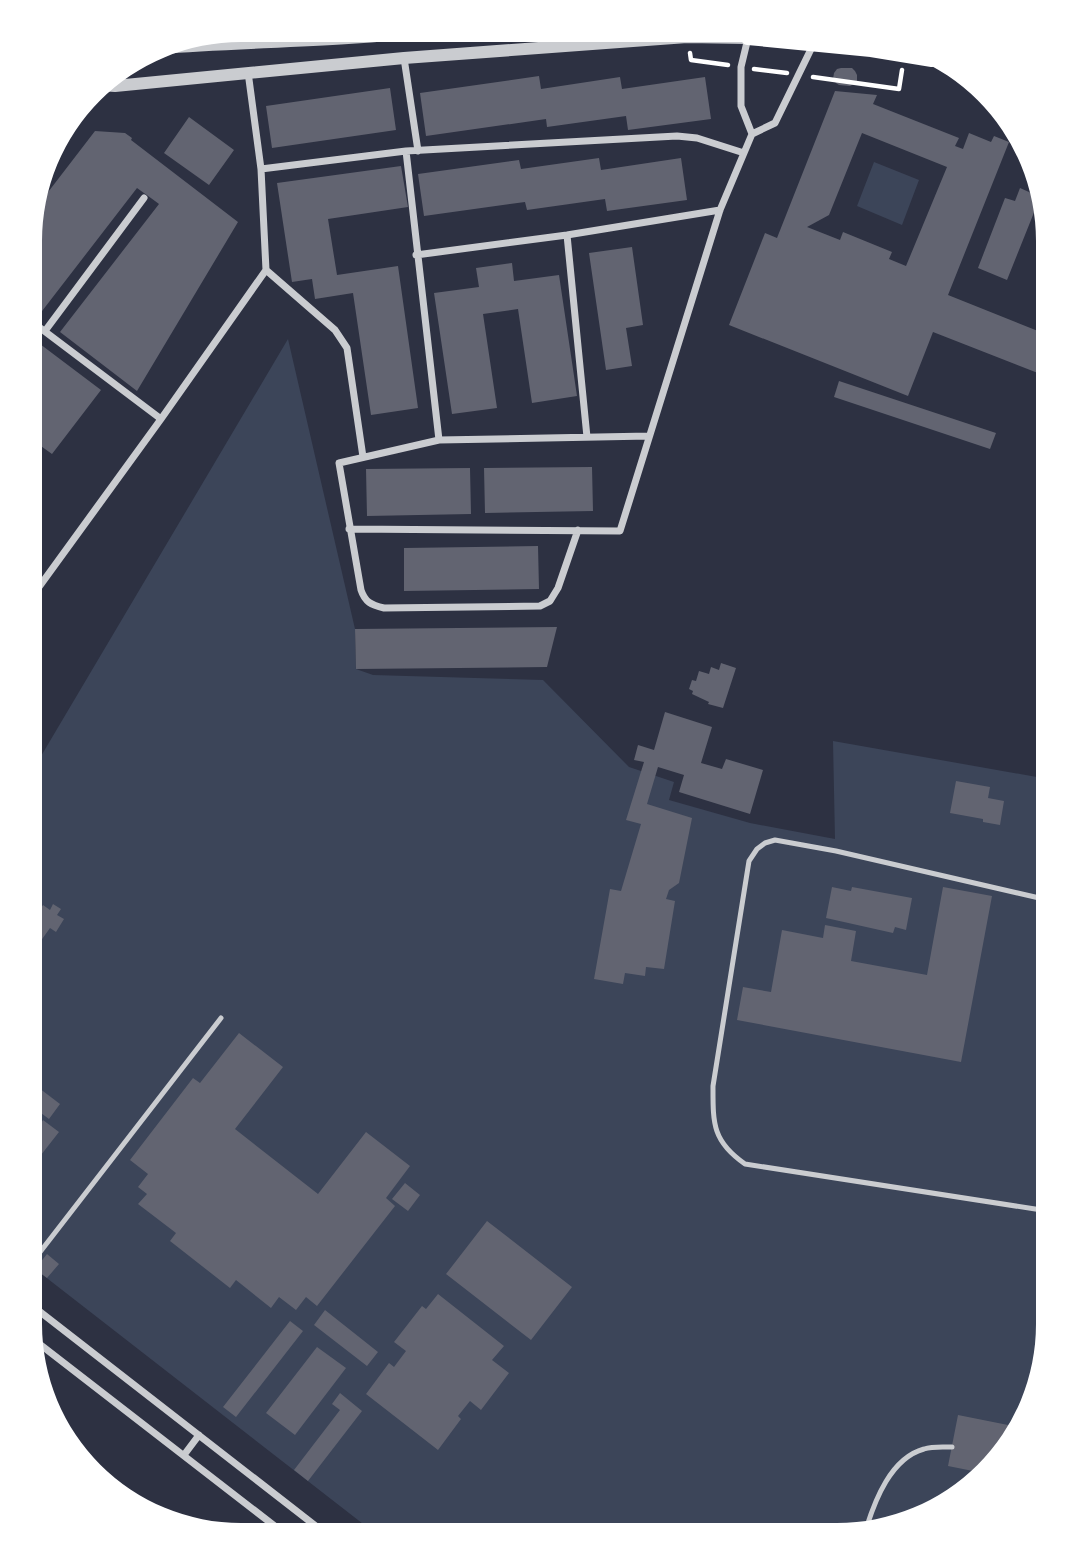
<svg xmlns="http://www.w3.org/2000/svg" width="1078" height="1565" viewBox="0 0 1078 1565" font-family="Quicksand,sans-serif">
<rect width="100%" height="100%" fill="#2d3142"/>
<path fill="#3c4559" d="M874,162l45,18 -17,45 -45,-19z
M288,339l67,290 1,40 17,6 170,5 86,87 45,15 -5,18 81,23 85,16 -2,-98 215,38v559l-36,104 -82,72 -92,21 -462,-1 -346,-269 1,-492z"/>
<path fill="#626471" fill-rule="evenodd" d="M841,68h11l3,3 2,4v6l-3,3 -4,2 -11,-1 -3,-2 -3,-4 1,-6 3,-4z
M539,76l2,13 79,-12 2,12 83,-12 6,42 -83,11 -2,-14 -79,11 -1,-8 -120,17 -6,-43z
M390,88l6,42 -124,18 -6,-42z
M835,91l42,4 -4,9 86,34 -4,8 8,3 6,-16 22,9 3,-6 15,6 -61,153 100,40v26l-5,14 -110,-43 -25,64 -179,-71 36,-92 12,5zM862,133l85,34 -41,99 -17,-7 3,-7 -49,-20 -3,8 -33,-13 22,-12z
M189,117l45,33 -25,35 -45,-32z
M95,131l30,2 7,5 -1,2 107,82 -101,169 -77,-59 99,-128 -4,-3 -18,-13 -98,127 -8,-5 1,-97z
M599,158l2,12 80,-12 6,42 -80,11 -2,-12 -78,11 -2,-8 -101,14 -6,-42 101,-14 2,9z
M401,166l7,41 -80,12 9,56 61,-9 20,142 -47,7 -18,-122 -38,6 -3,-20 -20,3 -15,-99z
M1020,188l18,8 1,4 -32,80 -29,-12 27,-70 10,3z
M632,247l11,78 -17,3 6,38 -26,4 -17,-117z
M512,263l2,18 45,-6 18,121 -45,7 -14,-94 -35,5 14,94 -45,6 -18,-121 45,-6 -3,-19z
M40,344l61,46 -49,64 -21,-15v-83z
M839,381l157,52 -6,16 -156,-52z
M592,467l1,44 -108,2 -1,-45z
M470,468l1,46 -104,2 -1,-47z
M538,546l1,43 -135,2v-43z
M557,627l-10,40 -191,2 -1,-40z
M721,663l15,5 -13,40 -15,-4 1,-2 -17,-8 1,-3 -4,-2 3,-9 4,1 3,-10 10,3 2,-7 8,3z
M665,712l47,15 -11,36 21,6 4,-10 37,11 -13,44 -71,-22 5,-17 -26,-8 -11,37 45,14 -13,65 -10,7 -3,9 9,2 -11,68 -18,-2 -1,9 -20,-3 -2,11 -29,-5 16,-90 11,2 20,-67 -15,-4 18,-58 -10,-2 4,-15 16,5z
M956,781l34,6 -2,11 16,3 -4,24 -17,-3v-3l-33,-6z
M832,887l19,4 1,-4 60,11 -6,32 -11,-3 -2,6 -67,-15z
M943,887l49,9 -31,166 -224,-42 6,-33 28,5 11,-62 41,8 2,-13 31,6 -5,30 76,14z
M53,904l8,5 -4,6 7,4 -8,13 -6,-4 -10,14 -10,-7v-11l13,-19 7,5z
M239,1033l44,34 -48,62 83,65 48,-62 44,34 -24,32 9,8 -78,100 -11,-9 -10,13 -17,-13 -8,11 -35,-28 -6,8 -60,-47 6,-8 -38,-29 9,-10 -9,-7 10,-13 -18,-14 63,-82 7,5z
M39,1088l21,16 -11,15 -19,-14v-5z
M30,1118l10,7 3,-5 16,12 -29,37z
M405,1183l15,12 -12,16 -16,-12z
M487,1221l85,66 -41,53 -85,-66z
M47,1254l12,10 -12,14 -12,-9z
M438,1294l66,52 -12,14 17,13 -28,37 -11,-9 -12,15 3,3 -23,31 -72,-56 23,-31 5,4 12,-16 -12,-9 28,-36 4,3z
M325,1310l53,42 -11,14 -53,-41z
M290,1321l13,10 -67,86 -13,-10z
M317,1347l29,21 -51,67 -29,-22z
M340,1393l22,18 -54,70 -14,-11 46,-60 -8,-6z
M958,1415l60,12 -6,15 -34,30 -30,-6z"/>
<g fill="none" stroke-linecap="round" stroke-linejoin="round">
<path stroke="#fff" stroke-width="4.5" d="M690,53l1,7 37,5
M754,69l33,4
M813,77l86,12 3,-19"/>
<path stroke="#caccd0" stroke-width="5" d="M1048,1211l-303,-47c-33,-23 -32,-41 -32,-78l36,-225 8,-12 8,-6 10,-3 61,11 212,49
M30,1265l191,-247
M866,1529c9,-29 25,-71 58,-80 9,-3 18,-2 28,-2"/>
<path stroke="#caccd0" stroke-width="7" d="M748,38l-7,29v39l11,28
M208,44l7,-10
M871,50l3,-15
M404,58l14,93
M752,134l23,-11 38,-78
M406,151l33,289
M261,169l145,-18 271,-15 20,2 47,15
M567,235l20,202
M416,255l151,-20 153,-25
M266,270l69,60 12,18 16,109
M31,321l130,98
M45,331l99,-133
M349,529l271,2 100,-321 32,-76
M578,530l-20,58 -8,13 -10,5 -156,2c-13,-3 -19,-6 -23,-18l-22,-127 100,-23 210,-4
M31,598l130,-179 105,-149 -5,-101 -13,-97
M30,1304l296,230
M33,1339l252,195
M184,1455l15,-20"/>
<path stroke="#caccd0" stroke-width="12" d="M160,48c91,-7 182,-6 272,-18
M100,85l15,1 289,-28 283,-21 61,1"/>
<path stroke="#fff" stroke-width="14" d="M747,31l1,7 123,12 61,10"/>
</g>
<path d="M0 0H1078V1565H0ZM241 42H837A199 199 0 0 1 1036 241V1324A199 199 0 0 1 837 1523H241A199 199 0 0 1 42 1324V241A199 199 0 0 1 241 42Z" fill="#fff" fill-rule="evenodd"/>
</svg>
